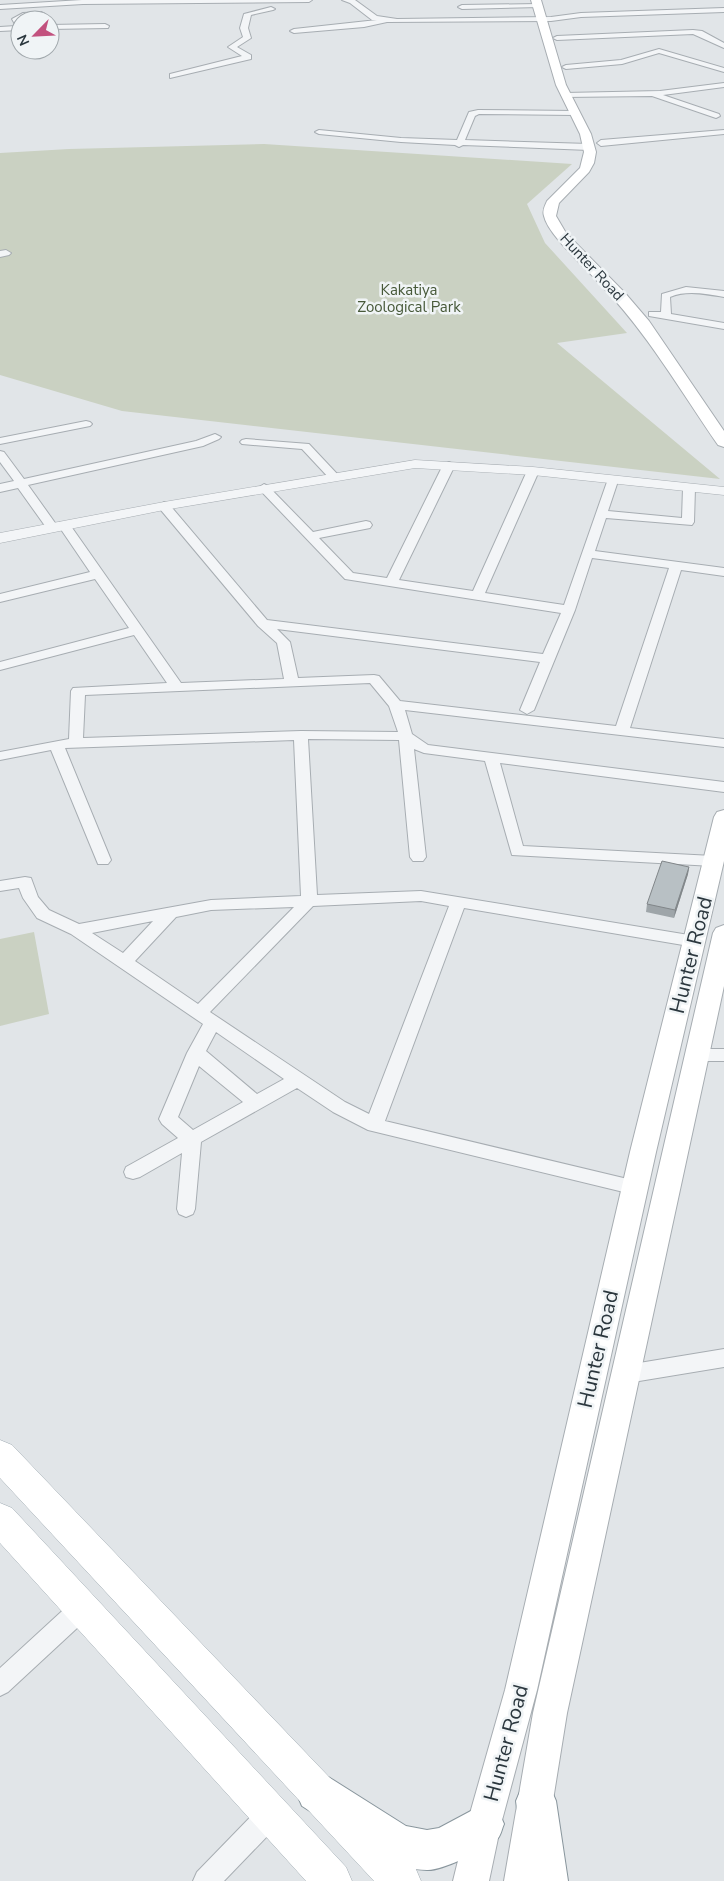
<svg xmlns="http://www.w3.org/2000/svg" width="724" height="1881" viewBox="0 0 724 1881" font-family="'Nunito Sans',sans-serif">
<rect width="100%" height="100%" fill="#e1e5e8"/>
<path fill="#cad1c2" d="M264,144l308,20 -45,40 18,39 82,90 -70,10 163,136 -598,-68 -122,-36v-222l69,-4z
M34,932l15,82 -49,12v-87z"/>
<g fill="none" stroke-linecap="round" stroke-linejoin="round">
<defs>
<path id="minor" d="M82,0h230l-3,2 -226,2 -83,5v-4z
M342,0h13l22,16 20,3 154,-2 30,-4 143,-5v4l-143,5 -30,4 -164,1 -23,5 -70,6 -4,-2 4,-2 83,-9h-5l-22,-17z
M538,4l2,1v2l-78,2 -4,-2 4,-2z
M271,7l4,2 -2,1 -22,5 -3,13 3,10 -14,9 14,8v4l-81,19v-4l72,-18 -14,-9 15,-10 -3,-9 4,-14z
M23,13l18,-1 4,2 -25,6v10l-20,1v-4l16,-1 -4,-7z
M105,24l4,2 -1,2 -58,1v-4z
M693,30l9,1 22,12v5l-31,-14 -136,6 -4,-2 4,-2z
M659,49l65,19v4l-65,-19 -37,11 -56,5 -4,-2 4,-2 55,-5z
M724,83v4l-61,8 56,19 1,2 -4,2 -64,-22 -87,1 -4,-2 4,-2 95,-2z
M478,110l96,1 4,2 -4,2 -95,-1 -4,2 -10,24 124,4 4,3 -4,3 -126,-5 -4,2 -4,-2 -54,-3 -82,-8 -4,-2 4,-2 82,8 56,2 12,-28z
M724,130v4l-123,12 -4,-3 4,-3z
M6,250l5,3 -2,2 -9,2v-6z
M686,287l38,4v6c-18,-3 -37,-7 -54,0l1,17 53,9v6l-75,-13v-4h12l1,-18z
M86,421l4,1 2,2 -2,2 -90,18v-6z
M215,434l6,3 -2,2 -16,7 -175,39 30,42 -2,3h-8l-30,-42 -18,4v-8l14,-3 -14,-19v-11l4,1 20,27 172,-38z
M246,439l63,5 31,33 -6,3 -4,-1 -28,-30 -60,-5 -2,-2 2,-2z
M449,462l6,3 -56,115 74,11 54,-120 6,-3 6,3 -54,122 79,12 44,-126 4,-2 6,4 -10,30 74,7 1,-30 6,-4 6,4 -1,34 -2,3 -86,-7 -11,33 129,17v8l-43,-6 -51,158 94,11v8l-319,-37 7,24 16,11 296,37v10l-224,-29 23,83 190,10 5,1 3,4 -3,4 -5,1 -201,-11 -27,-94 -61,-8 -10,-4 12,108 -3,4h-10l-3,-4 -11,-117 -91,-1 9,156 104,-4 280,46 2,4 -2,4 -6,2 -231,-39 -79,213 251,60 7,2 2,5 -2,5 -7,2 -268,-65 -35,-18 -36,-24 -96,54 -6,67 -2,5 -7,3 -7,-3 -2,-5 5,-56 -42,24 -7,2 -7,-2 -2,-5 2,-5 52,-29 -16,-14 -3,-5 28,-66 16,-29 -132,-90 -34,-16 -14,-20 -4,-10 -19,3v-10l25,-4 6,1 7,19 11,13 30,14 132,-24 90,-4 -7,-156 -229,8 46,112 -3,4h-10l-47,-114 -51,10v-8l69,-13 2,-48 2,-3 94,-5 -33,-48 -134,35v-8l129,-34 -34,-49 -95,23v-8l90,-22 -32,-47 2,-3h8l113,161 103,-4 -7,-36 -19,-17 -98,-117 -2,-3 6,-4 4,1 99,117 276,34 18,-41 -216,-34 -87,-91 6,-4 4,2 45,46 53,-11 4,1 2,3 -2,3 -51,10 34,35 34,5 56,-113zM592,558l77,10 -53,158 -216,-25 -21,-25 -5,-1 -76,3 -8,-36 -13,-13 263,33 -20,48 7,4 7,-4 41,-100zM370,683l19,23 9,26 -97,-1 -218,7 2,-43zM421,901l28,5 -80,208 -24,-12 -135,-90 103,-106zM294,907l-96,97 -63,-43 41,-44 35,-7zM153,921l-30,32 -31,-20zM216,1032l68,47 -27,15 -51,-43zM199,1066l44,36 -50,28 -15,-13z
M697,1049h27v12h-27l-6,-2 -3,-4 3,-4z
M724,1349v18l-97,16 -7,-3 -3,-6 3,-6 7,-3z
M81,1598l8,3 3,8 -3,8 -81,75 -8,4v-28l73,-67z
M270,1803l9,3 3,9 -3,9 -55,57h-31l4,-9 64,-66z"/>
<path id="tertiary" d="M415,460l118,7 191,20v8l-191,-20 -118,-7 -251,42 -164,33v-10l164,-31z"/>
<path id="secondary" d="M531,0h10l25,85 25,49 5,18 -2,11 -5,9 -30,31 -3,13 10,17 59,60 24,28 75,110v16l-6,-2c-38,-55 -72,-114 -119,-162 -14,-16 -51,-48 -55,-67 -2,-6 1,-10 3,-15l33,-33 4,-16 -4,-18 -24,-49z
M724,810v51l-68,291 -119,538 -36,134 -12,57h-36l14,-57 38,-134 125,-538 84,-335 3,-5z
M724,925v61l-157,727 -27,168h-36l29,-168 180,-780 3,-5z"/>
<path id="primary" d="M0,1440l12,5 403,422 6,14h-47l-374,-403z
M0,1503l12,5 334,359 6,14h-46l-306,-338z"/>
<path id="trunk" d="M316,1772l14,6 76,48 21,4 12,-2 45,-24 14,6 6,14c-2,4 -3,11 -6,14 -10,11 -57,33 -71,32 -15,0 -29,-5 -42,-11l-83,-53 -6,-14 6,-14z
M536,1781l14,6 6,14 12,80h-42l-10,-80 6,-14z"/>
</defs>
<use href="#minor" stroke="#a7adb2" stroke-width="2"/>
<use href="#tertiary" stroke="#a7adb2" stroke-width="1"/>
<use href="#secondary" stroke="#a7adb2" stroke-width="2"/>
<use href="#primary" stroke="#a1acb3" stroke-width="1"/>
<use href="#trunk" stroke="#89969d" stroke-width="2"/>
<use href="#minor" fill="#f3f5f7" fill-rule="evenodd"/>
<use href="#tertiary" fill="#f3f5f7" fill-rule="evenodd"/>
<use href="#secondary" fill="#fff" fill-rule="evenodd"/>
<use href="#primary" fill="#fff" fill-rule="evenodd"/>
<use href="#trunk" fill="#fff" fill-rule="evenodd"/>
</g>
<path fill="#9ea5a9" d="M689,867l-1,7 -14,44 -28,-6 1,-8z"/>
<path fill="#818689" d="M689,867l-1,7 -14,44 1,-8z"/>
<path fill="#b8c0c4" stroke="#818689" d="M662,861l27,6 -14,43 -28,-6z"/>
<g text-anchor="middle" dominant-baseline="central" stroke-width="5" stroke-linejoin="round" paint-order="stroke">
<g font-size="15" fill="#2b373e" stroke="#f0f4f6">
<text transform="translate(592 267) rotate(47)">Hunter Road</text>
</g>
<g font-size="15" fill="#475939" stroke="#f0f4f6">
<text x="409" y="290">Kakatiya<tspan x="409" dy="17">Zoological Park</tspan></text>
</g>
<g font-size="21" fill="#2b373e" stroke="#f0f4f6">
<text transform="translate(691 955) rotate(-76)">Hunter Road</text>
<text transform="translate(598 1349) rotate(-77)">Hunter Road</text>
<text transform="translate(506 1743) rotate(-75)">Hunter Road</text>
</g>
</g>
<g transform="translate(35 35) rotate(246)"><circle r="24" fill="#f0f4f6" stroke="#a1a8ac"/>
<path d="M0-4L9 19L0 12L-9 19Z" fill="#c2517e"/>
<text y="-8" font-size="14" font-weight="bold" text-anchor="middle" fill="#2b373e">N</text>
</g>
</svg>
